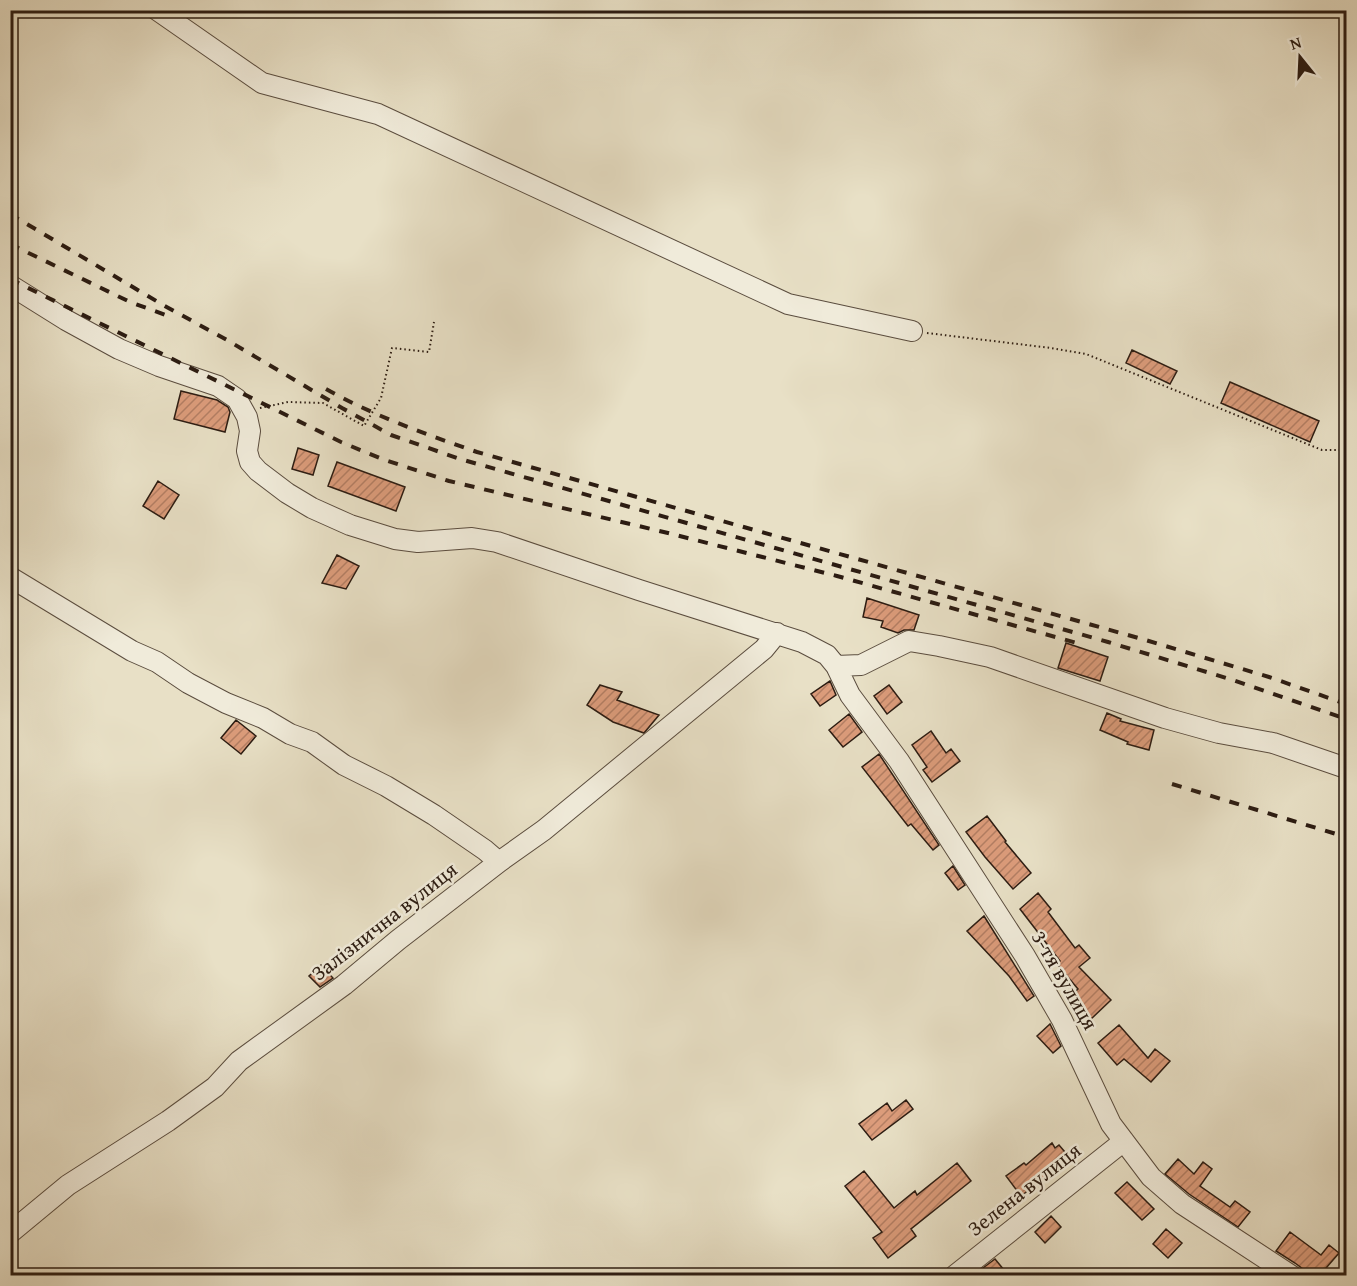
<svg xmlns="http://www.w3.org/2000/svg" width="1357" height="1286" viewBox="0 0 1357 1286" font-family="'Gentium Book Plus',serif">
<defs>
<pattern id="building-hatch" width="6" height="6" patternUnits="userSpaceOnUse" patternTransform="scale(1.5)"><rect width="6" height="6" fill="#dc9c7b"/><path d="M-1 1l2-2M0 6l6-6M5 7l2-2" fill="none" stroke="#b37e63"/></pattern>
</defs>
<rect width="100%" height="100%" fill="#e8e0c6"/>
<filter id="stains"><feTurbulence type="fractalNoise" baseFrequency=".00333" numOctaves="4"/><feColorMatrix values="0 0 0 0 .2 0 0 0 0 .09 0 0 0 0 .02 0 0 0 .5 -.17"/></filter>
<radialGradient id="worn" r=".72"><stop offset=".6" stop-color="#630" stop-opacity="0"/><stop offset="1" stop-color="#630" stop-opacity=".3"/></radialGradient>
<path fill="url(#building-hatch)" stroke="#2c1c12" stroke-width="1.5" d="M1132,350l45,21 -7,13 -44,-21z
M1230,382l89,39 -9,21 -89,-39z
M181,391l36,9 11,7 2,5 -5,20 -51,-13z
M298,448l21,7 -6,20 -21,-6z
M337,462l68,25 -9,24 -68,-25z
M158,481l21,14 -15,24 -21,-13z
M337,555l22,11 -13,23 -24,-6z
M867,598l52,17 -5,15h-10l-6,3 -17,-6 2,-6 -20,-4z
M1066,643l42,14 -8,24 -42,-13z
M830,681l6,14 -16,11 -9,-12z
M600,685l22,7 -5,8 42,15 -15,18 -31,-11 -26,-17z
M889,685l13,17 -15,12 -13,-18z
M1107,713l14,6 -1,2 34,9 -5,20 -22,-6 1,-2 -28,-12z
M849,714l13,18 -19,15 -14,-17z
M236,720l20,16 -15,18 -20,-16z
M931,731l15,22 5,-4 9,12 -28,21 -9,-12 4,-3 -15,-22z
M879,754l60,91 -6,5 -22,-26 -3,2 -46,-59z
M987,816l19,25 -1,1 26,31 -18,16 -28,-32 -19,-25z
M953,866l12,19 -7,5 -13,-17z
M1038,893l13,16 -3,3 27,36 4,-3 11,13 -11,9 32,33 -21,20 -21,-22 9,-9 -21,-25 3,-3 -40,-52z
M984,916l50,80 -7,5 -18,-25 -42,-45z
M321,965l12,13 -13,9 -11,-11z
M1050,1024l11,22 -8,7 -16,-17z
M1119,1025l29,33 7,-9 15,12 -19,21 -27,-23 -7,6 -19,-22z
M906,1100l7,9 -41,31 -13,-16 28,-21 5,8z
M1052,1143l3,5 4,-3 11,13 -49,38 -15,-20 18,-13 2,2z
M1178,1159l16,15 9,-12 9,7 -12,17 30,21 5,-6 15,11 -12,15 -49,-33 -24,-20z
M957,1163l14,18 -60,48 5,7 -28,22 -15,-20 9,-6 -37,-46 19,-15 30,37 21,-17 2,4z
M1127,1182l27,27 -12,11 -27,-27z
M1051,1216l10,11 -16,16 -10,-11z
M1166,1229l16,14 -14,15 -15,-14z
M1290,1232l31,23 8,-10 10,8 -19,22h-9l-16,-12 -19,-12z
M995,1259l9,11 -6,5h-15l-4,-4z"/>
<g fill="none" stroke-linecap="round" stroke-linejoin="round">
<defs>
<path id="minor" d="M157,10l105,73 116,31 410,190 124,27
M10,285l56,35 53,29 40,17 59,20 19,13 10,18 3,14 -3,20 3,11 8,9 29,22 25,15 38,17 45,14 23,3 54,-4 25,4 142,48 163,52 25,13 9,11 25,-1 48,-24 30,5 51,11 175,61 54,15 54,10 73,25
M10,577l122,74 25,11 31,21 38,20 37,15 27,16 22,8 32,23 42,21 48,29 51,35 14,12
M836,666l14,29 49,66 126,195 37,64 49,104 40,53 31,27 110,72
M10,1233l58,-48 100,-64 47,-34 24,-26 105,-76 54,-45 101,-78 45,-32 220,-181 13,-16
M954,1276l170,-135"/>
</defs>
<use href="#minor" stroke="#5b4d3f" stroke-width="22"/>
<path stroke="#2c1c12" stroke-width="2" stroke-dasharray="1.5 3" stroke-linecap="butt" d="M927,333l124,15 35,6 236,96h24
M260,408l28,-6 35,1 41,23 17,-28 11,-50 37,4 5,-30"/>
<use href="#minor" stroke="#f0ebda" stroke-width="20"/>
<path stroke="#2c1c12" stroke-width="4" stroke-dasharray="10 10" stroke-linecap="butt" d="M10,214l153,91 64,35 115,68 49,27 69,24 648,183 125,38 113,39
M10,244l120,58 41,15
M10,279l331,163 41,17 67,22 219,52 169,43 247,69
M326,389c48,27 99,45 151,63l665,187 127,38 77,27
M1172,784l174,53"/>
</g>
<g text-anchor="middle" dominant-baseline="central" stroke-width="5" stroke-linejoin="round" paint-order="stroke">
<g font-size="21" fill="#2c1c12" stroke="#f0ebda">
<text transform="translate(384 921) rotate(-38)">Залізнична вулиця</text>
<text transform="translate(1065 980) rotate(60)">3-тя вулиця</text>
<text transform="translate(1024 1189) rotate(-38)">Зелена вулиця</text>
</g>
</g>
<rect width="1357" height="1286" fill="none" stroke="#e8e0c6" stroke-width="36"/>
<rect x="12" y="12" width="1333" height="1262" fill="none" stroke="#2c1c12" stroke-width="3"/>
<rect x="18" y="18" width="1321" height="1250" fill="none" stroke="#2c1c12" stroke-width="1.5"/>
<g transform="translate(1300 57) rotate(342)" stroke="#f0ebda" stroke-width="4.5" paint-order="stroke">
<path d="M0-4.5L10 22L0 15L-10 22Z" fill="#2c1c12"/>
<text y="-9" font-size="16" font-weight="bold" text-anchor="middle" fill="#2c1c12">N</text>
</g>
<rect width="100%" height="100%" filter="url(#stains)"/>
<rect width="100%" height="100%" fill="url(#worn)"/>
</svg>
